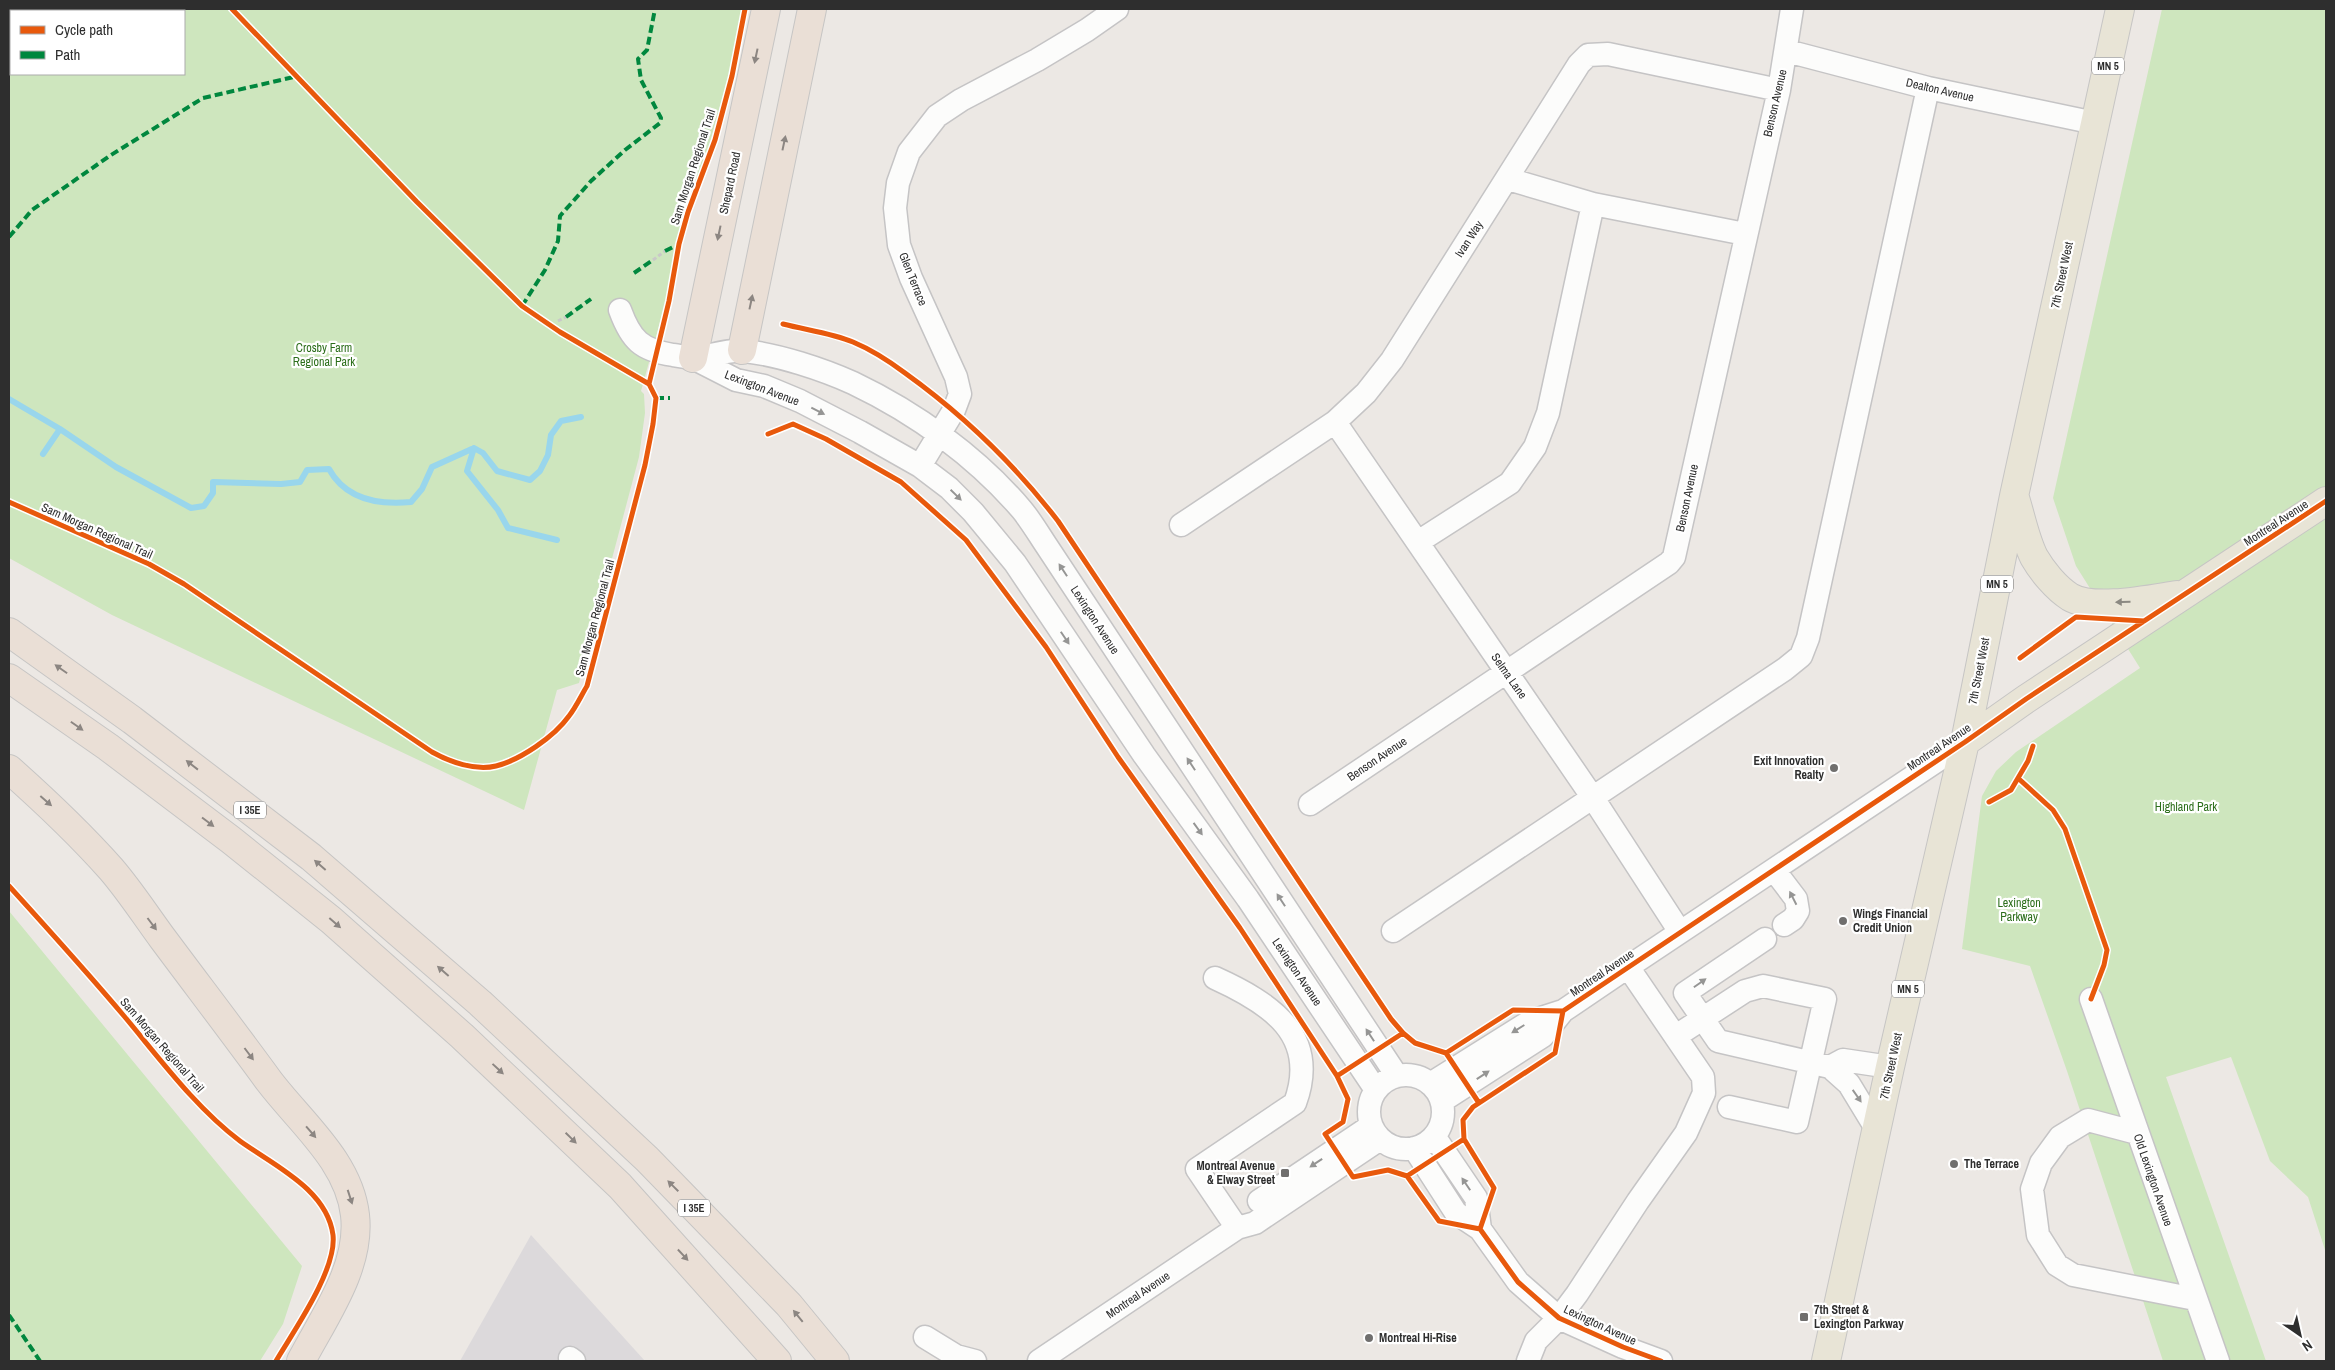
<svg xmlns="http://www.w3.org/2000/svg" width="2335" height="1370" viewBox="0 0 2335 1370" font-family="'Archivo Narrow',sans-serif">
<rect width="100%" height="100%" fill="#ece8e4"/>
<path fill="#dcd9db" d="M531,1235l114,126h-185z"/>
<path fill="#cee6be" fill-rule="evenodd" d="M9,9h738l-106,382 3,3 1,19 -6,44 -60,226 -22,7 -33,120 -412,-195 -103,-57zM11,11h173v63h-173z
M2162,9h164v1244l-18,-56 -38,-36 -39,-104 -65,20 100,284h-103l-96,-290 -37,-105 -68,-17 20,-153 14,-25 20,-19 124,-84 -64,-102 -23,-68z
M9,911l293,355 -19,58 -23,37h-251z"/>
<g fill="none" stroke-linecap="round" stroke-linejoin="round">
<path stroke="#99d6ec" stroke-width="6" d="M9,399l51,30 56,38 75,41 13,-2 9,-13v-11l68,2 19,-2 7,-12 22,-1c17,31 51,36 82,33l11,-13 10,-22 42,-19 9,5 14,18 33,9 10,-9 8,-16 3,-20 10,-14 20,-4
M474,448l-7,23 31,39 10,18 49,12
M43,454l17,-25"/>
<defs>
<path id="minor" d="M1787,51l141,37 167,35
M1508,179l85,25 152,30
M620,310c11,30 21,40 53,45 8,1 16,3 23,3 15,-2 33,-9 49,-7 34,4 77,18 108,32 63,30 124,74 169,127 9,11 16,23 24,35l351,531
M693,358l43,22 28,6 36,15 60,31 60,34 29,22 24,24 42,51 129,192 104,144 128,191
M1335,422l258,376 87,134
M920,466l34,-56 6,-16 -4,-17 -45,-99 -12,-33 -4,-37 3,-25 11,-31 28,-36 24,-16 76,-40 50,-30 30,-21
M1181,525l154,-103 31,-29 26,-33 187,-296 9,-9 20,-1 171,36
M1418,542l92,-59 25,-36 13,-34 45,-209
M1310,804l359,-241 5,-6 105,-467 13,-81
M1774,870l22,29 2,12 -5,8 -9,6
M1393,931l392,-262 16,-13 7,-18 120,-550
M1765,939l-80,54 33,48 112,26 19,17 28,46
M1215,978c55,25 105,57 80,125l-98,66 40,59
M2091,999l127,362
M1676,1036l69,-45 18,-5 62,13 -28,123 -68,-15
M1830,1067l13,-7 47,7
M1369 1112a37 37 0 1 1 74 0a37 37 0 1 1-74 0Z
M1430,1084l99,-62 34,-11
M1442,1101l101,-65 20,-25 65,-44 337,-225
M2137,1133l-49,-13 -28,17 -19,26 -9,26 6,46 19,30 16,10 122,24
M1434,1136l42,62 4,31
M1414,1148l42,65 24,16 38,53 41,36 64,29 38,14
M1259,1201l112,-75
M925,1337l31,19 19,5
M570,1358l4,3
M1039,1361l198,-133 18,-5 125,-84
M1528,1361l8,-20 23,-23 18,-24 61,-93 48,-68 18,-40 -1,-16 -75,-110"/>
<path id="major" d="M2015,498c6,19 10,41 19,59 8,14 22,31 36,40 24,14 80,2 107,-2
M1965,742l61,-43 300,-198
M1826,1361l64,-294 75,-325 49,-246 106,-487"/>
<path id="highway" d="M742,350l70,-341
M693,358l73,-349
M9,632l123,88 179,137 169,146 167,156 142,146 46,56
M9,678l99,69 123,93 100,80 131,116 158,150 157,175
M9,769c36,32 70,64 102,100 19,22 35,47 52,70 35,47 71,94 106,142 31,41 80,80 86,134 6,52 -31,102 -54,146"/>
</defs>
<use href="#minor" stroke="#c5c4c5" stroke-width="25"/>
<use href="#major" stroke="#c6c5c4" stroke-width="30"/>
<use href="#highway" stroke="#c6c5c4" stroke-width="30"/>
<path stroke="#c9c9c8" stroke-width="3" stroke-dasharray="4 2.5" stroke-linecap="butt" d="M653,260l12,-9
M558,321l8,-4"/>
<use href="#minor" stroke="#fcfcfb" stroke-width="22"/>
<use href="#major" stroke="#e8e4d6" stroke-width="28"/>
<use href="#highway" stroke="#eadfd6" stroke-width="28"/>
<path stroke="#00873e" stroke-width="4" stroke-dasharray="8 4" stroke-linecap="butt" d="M9,237l23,-27 79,-55 92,-57 95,-22
M665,251l14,-7
M634,273l19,-13
M522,306l23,-36 13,-29 2,-25 31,-35 34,-31 35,-27 1,-5 -20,-38 -3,-21 9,-9 8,-41
M566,317l25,-18
M656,398h14
M9,1315l31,46"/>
<defs>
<path id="cycleway" d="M232,9l185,193 105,104 38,26 89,52
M783,324c23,6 49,9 70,18 19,8 36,19 52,31 57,41 110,92 153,148l333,498 12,14 12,10 31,10 33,50
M768,434l25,-10 33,15 75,43 65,58 80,107 72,110 122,171 97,148 11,23 -5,23 -18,12 28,43 35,-7 19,6 32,45 41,8
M9,502l140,62 35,20 248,168c18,10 43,19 64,14 24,-6 58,-29 73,-50 7,-9 12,-20 18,-30l58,-221 8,-41 3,-26 -7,-14 20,-83 10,-57 9,-32 27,-72 17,-64 13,-67
M2020,658l56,-41 68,4
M2019,779l34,31 12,19 42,121 -3,15 -13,34
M1989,802l22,-12 17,-29 5,-15
M9,886c39,43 78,86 115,130 36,43 72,92 116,125 33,24 87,48 93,94 4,35 -40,97 -57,126
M1563,1011l402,-269 61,-43 300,-198
M1446,1053l67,-43 50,1
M1337,1076l66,-43
M1407,1176l57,-37
M1480,1229l14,-41 -30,-49 -1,-19 10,-13 82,-54 8,-42
M1480,1229l38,53 41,36 64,29 38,14"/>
</defs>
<use href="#cycleway" stroke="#fff" stroke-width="8"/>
<use href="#cycleway" stroke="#e8590c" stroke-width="5"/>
</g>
<defs><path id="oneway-solid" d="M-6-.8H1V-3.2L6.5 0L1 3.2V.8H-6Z" transform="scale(1.25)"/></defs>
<g fill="#8c8682">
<use href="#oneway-solid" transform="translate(756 56) rotate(102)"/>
<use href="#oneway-solid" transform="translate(784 143) rotate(-78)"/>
<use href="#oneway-solid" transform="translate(719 233) rotate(102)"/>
<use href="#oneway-solid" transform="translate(751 302) rotate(-78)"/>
<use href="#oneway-solid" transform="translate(61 669) rotate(-145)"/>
<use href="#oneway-solid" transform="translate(77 726) rotate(35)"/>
<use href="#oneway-solid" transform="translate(192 765) rotate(-142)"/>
<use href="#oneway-solid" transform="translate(46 801) rotate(41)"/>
<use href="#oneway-solid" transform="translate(208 822) rotate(37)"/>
<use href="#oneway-solid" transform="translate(320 865) rotate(-139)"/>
<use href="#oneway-solid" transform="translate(335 923) rotate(41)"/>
<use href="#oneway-solid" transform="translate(152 924) rotate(53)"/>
<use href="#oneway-solid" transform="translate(443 971) rotate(-139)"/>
<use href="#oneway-solid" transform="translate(249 1054) rotate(53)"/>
<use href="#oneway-solid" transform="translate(498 1069) rotate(43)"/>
<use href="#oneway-solid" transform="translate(311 1132) rotate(49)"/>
<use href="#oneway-solid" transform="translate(571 1138) rotate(44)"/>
<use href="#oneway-solid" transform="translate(673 1186) rotate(-135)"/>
<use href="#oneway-solid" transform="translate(350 1197) rotate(72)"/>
<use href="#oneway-solid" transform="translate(683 1255) rotate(47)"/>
<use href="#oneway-solid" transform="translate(798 1316) rotate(-129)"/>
</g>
<g fill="#959594">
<use href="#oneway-solid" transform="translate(818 411) rotate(27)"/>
<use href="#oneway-solid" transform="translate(956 495) rotate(44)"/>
<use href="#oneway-solid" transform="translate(1063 570) rotate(-123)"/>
<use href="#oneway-solid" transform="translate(1065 638) rotate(56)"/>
<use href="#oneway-solid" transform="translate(1191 764) rotate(-123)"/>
<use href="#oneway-solid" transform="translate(1198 829) rotate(54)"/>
<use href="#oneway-solid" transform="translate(1793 898) rotate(-117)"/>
<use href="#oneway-solid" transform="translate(1281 900) rotate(-123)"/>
<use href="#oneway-solid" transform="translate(1700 983) rotate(-35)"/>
<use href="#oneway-solid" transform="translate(1518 1029) rotate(148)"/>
<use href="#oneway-solid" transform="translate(1370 1035) rotate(-123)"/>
<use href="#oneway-solid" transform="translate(1483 1075) rotate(-33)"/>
<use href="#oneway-solid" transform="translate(1857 1096) rotate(55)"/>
<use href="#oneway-solid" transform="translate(1316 1163) rotate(146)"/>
<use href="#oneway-solid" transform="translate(1466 1184) rotate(-124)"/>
</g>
<use fill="#8b8982" href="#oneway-solid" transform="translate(2123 602) rotate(179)"/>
<g fill="#706f6e" stroke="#fff" stroke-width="2">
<circle cx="1834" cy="768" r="5"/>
<circle cx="1843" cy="921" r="5"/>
<circle cx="1954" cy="1164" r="5"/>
<rect x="1280" y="1168" width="10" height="10" rx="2.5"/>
<rect x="1799" y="1312" width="10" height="10" rx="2.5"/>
<circle cx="1369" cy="1338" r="5"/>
</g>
<g text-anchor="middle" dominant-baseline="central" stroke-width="4.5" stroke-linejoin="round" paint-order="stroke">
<g fill="#fff" stroke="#6d6d6d" stroke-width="1">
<rect x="2092" y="57.5" width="32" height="17" rx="4"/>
<rect x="1981" y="575.5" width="32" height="17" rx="4"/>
<rect x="234" y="801.5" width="32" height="17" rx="4"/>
<rect x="1892" y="980.5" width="32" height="17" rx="4"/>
<rect x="678" y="1199.5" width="32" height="17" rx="4"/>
</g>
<g font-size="11" font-weight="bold" fill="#2e2e2e">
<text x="2108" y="66">MN 5</text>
<text x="1997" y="584">MN 5</text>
<text x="250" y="810">I 35E</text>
<text x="1908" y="989">MN 5</text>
<text x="694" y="1208">I 35E</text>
</g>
<g font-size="12" fill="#2e2e2e" stroke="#fff">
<text transform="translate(1940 90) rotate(13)">Dealton Avenue</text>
<text transform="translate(1775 103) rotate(-77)">Benson Avenue</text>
<text transform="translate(693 167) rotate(-72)">Sam Morgan Regional Trail</text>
<text transform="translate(730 183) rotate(-78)">Shepard Road</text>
<text transform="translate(1469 239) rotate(-57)">Ivan Way</text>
<text transform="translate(2062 275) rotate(-78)">7th Street West</text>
<text transform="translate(913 279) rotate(68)">Glen Terrace</text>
<text transform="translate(762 388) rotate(21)">Lexington Avenue</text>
<text transform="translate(1687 498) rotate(-78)">Benson Avenue</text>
<text transform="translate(2276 523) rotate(-33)">Montreal Avenue</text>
<text transform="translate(97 531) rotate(24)">Sam Morgan Regional Trail</text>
<text transform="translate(595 618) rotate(-75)">Sam Morgan Regional Trail</text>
<text transform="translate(1095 620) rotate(57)">Lexington Avenue</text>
<text transform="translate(1979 671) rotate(-79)">7th Street West</text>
<text transform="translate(1509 676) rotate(55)">Selma Lane</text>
<text transform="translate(1939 747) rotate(-34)">Montreal Avenue</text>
<text transform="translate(1377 759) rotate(-34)">Benson Avenue</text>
<text transform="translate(1297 972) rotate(56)">Lexington Avenue</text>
<text transform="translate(1602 973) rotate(-34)">Montreal Avenue</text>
<text transform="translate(162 1045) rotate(49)">Sam Morgan Regional Trail</text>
<text transform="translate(1891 1066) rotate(-78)">7th Street West</text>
<text transform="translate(2153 1180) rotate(71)">Old Lexington Avenue</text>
<text transform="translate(1138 1295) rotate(-34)">Montreal Avenue</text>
<text transform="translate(1600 1325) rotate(25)">Lexington Avenue</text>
</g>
<g font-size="12" fill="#2c6e1b" stroke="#fff">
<text x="324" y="348">Crosby Farm<tspan x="324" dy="14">Regional Park</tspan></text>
<text x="2186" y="807">Highland Park</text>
<text x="2019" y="903">Lexington<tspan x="2019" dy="14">Parkway</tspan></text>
</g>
<g font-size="12" font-weight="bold" fill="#2e2e2e" stroke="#fff" text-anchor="start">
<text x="1824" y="761" text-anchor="end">Exit Innovation<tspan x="1824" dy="14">Realty</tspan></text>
<text x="1853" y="914">Wings Financial<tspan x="1853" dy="14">Credit Union</tspan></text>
<text x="1964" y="1164">The Terrace</text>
<text x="1275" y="1166" text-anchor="end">Montreal Avenue<tspan x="1275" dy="14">&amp; Elway Street</tspan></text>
<text x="1814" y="1310">7th Street &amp;<tspan x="1814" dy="14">Lexington Parkway</tspan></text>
<text x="1379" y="1338">Montreal Hi-Rise</text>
</g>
</g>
<rect width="2335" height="1370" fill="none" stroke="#2e2e2e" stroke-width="20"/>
<rect x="10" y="10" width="175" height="65" fill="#ffffff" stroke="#ababab"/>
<rect x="20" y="26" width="25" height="8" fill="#e8590c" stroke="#ababab"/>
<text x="55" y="35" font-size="15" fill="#2e2e2e">Cycle path</text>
<rect x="20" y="51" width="25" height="8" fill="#00873e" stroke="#ababab"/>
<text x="55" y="60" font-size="15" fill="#2e2e2e">Path</text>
<g transform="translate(2300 1335) rotate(146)" stroke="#ffffff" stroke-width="4" paint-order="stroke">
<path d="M0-4L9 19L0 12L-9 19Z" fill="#2e2e2e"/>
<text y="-8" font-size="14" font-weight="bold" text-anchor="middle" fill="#2e2e2e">N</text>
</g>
</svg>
